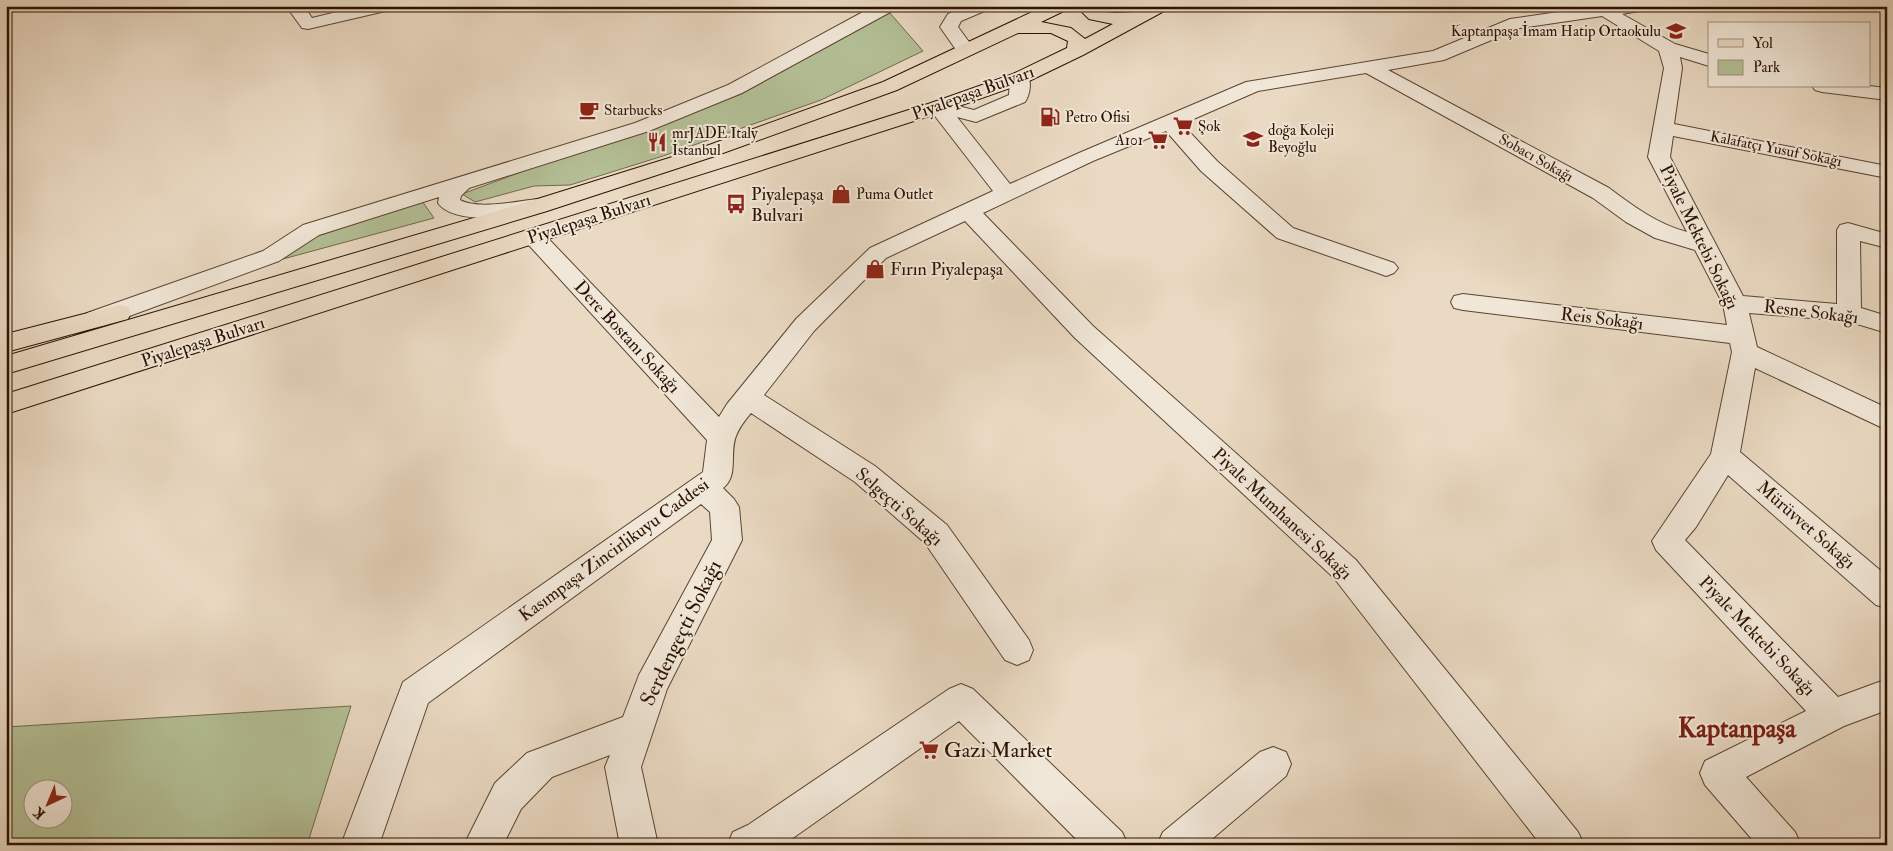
<svg xmlns="http://www.w3.org/2000/svg" width="1893" height="851" viewBox="0 0 1893 851" font-family="'IM FELL Double Pica',serif">
<rect width="100%" height="100%" fill="#eadac3"/>
<filter id="stains"><feTurbulence type="fractalNoise" baseFrequency=".004" numOctaves="4"/><feColorMatrix values="0 0 0 0 .2 0 0 0 0 .09 0 0 0 0 .02 0 0 0 .5 -.17"/></filter>
<radialGradient id="worn" r=".72"><stop offset=".6" stop-color="#630" stop-opacity="0"/><stop offset="1" stop-color="#630" stop-opacity=".3"/></radialGradient>
<path fill="#b4c096" stroke="#70694b" fill-rule="evenodd" d="M889,12l34,39 -102,49 -158,56 -93,29 -36,1 -59,16 -13,-8 75,-28 120,-39 84,-33z
M422,201l12,17 -162,44 34,-22z
M351,706l-44,139h-301v-118zM32,788h30v30h-30z"/>
<g fill="none" stroke-linecap="round" stroke-linejoin="round">
<defs>
<path id="minor" d="M6,6h15l-3,4 -12,2z
M286,6h18l8,12 49,-12h32l-3,4 -82,19 -6,-1z
M874,6h23l-3,4 -152,83 -93,38 -180,57 -8,8 -1,4c19,10 57,1 78,-1l8,2 3,5 -3,5c-24,6 -92,15 -108,-8l1,-6 -120,38 -40,26 -174,64 -9,2 -9,-2 -3,-6 3,-6 176,-62 40,-26 332,-102 93,-38z
M966,6h24l-3,4 -26,11 -3,6 17,23 -2,4 -7,2 -7,-2 -19,-27 8,-13z
M1599,6h49l-3,4 -23,4 53,30 34,10v12l-29,-9 2,11 -8,56 213,42v12l-214,-42 -3,21 73,139 94,8v-74l3,-5 8,-2 39,11v14l-27,-7 1,67 26,8v17l-40,-12 -98,-8 8,34 130,61v22l-132,-62 -15,84 147,124v32l-11,-3 -148,-130 -32,52 -11,13 153,157 49,-18v31l-43,16 -98,51 49,55 6,13h-44l-52,-60 -5,-12 5,-12 101,-50 -150,-161 -4,-9 59,-87 21,-102 -2,-9 -267,-33 -9,-2 -3,-6 3,-6 9,-2 264,31 -4,-21 -28,-54 -40,-12 -29,-16 -33,-24 -227,-125 -108,18 -76,33 35,37 76,67 101,35 4,5 -4,5 -8,3 -8,-3 -101,-35 -76,-67 -35,-40 -73,30 -110,52 110,113 263,234 222,272 6,13h-43l-207,-267 -259,-240 -110,-117 -79,37 -72,73 -50,64 111,71 72,59 82,115 4,10 -4,10 -12,5 -12,-5 -80,-117 -70,-61 -104,-69c-6,7 -12,15 -15,23 -7,17 3,40 -13,52l11,11 5,8 3,33 -75,149 -26,78 17,78h-38l-15,-78 5,-12 -58,22 -31,32 -18,36h-39l31,-62 32,-30 96,-36 16,-42 73,-135 -2,-28 -9,-8 -273,199 -49,142h-38l62,-163 300,-210 4,-32 -181,-198 -4,-5 4,-5 8,-2 8,2 177,185 8,-13 69,-85 74,-71 123,-57 -62,-80 -3,-4 3,-4 7,-2 36,9 35,-15 1,-17 3,-4 7,-2 7,2c5,7 3,21 -2,28l-49,20 -19,-5 53,67 69,-31 167,-71 187,-31 77,-32zM1602,16l57,35 5,17 -16,89 39,75c-30,-8 -54,-26 -78,-44l-221,-118 56,-10 76,-32z
M1812,86h57l18,2v12l-65,-8 -7,-2z
M961,684l12,5 149,143 6,13h-46l-123,-124 -176,124h-56l6,-13 15,-7 201,-136z
M1273,747l13,5 5,12 -5,12 -81,69h-48l6,-13 97,-80z"/>
<path id="major" d="M1045,6h24l-3,4 -25,12 30,6 14,11 28,-15 -24,-5 -13,-13h19l10,6 11,1 20,-1 10,-6h23l-3,4 -83,45 -56,27 -82,29 -939,303v-20l925,-291 82,-29 54,-26 1,-7 -17,-8h-33l-121,57 -185,67 -165,54 -541,163v-18l525,-155 167,-52 185,-67z
M119,305l9,2 3,6 -3,6 -122,33v-18z"/>
</defs>
<use href="#minor" stroke="#5b4431" stroke-width="2"/>
<use href="#major" stroke="#2b1200" stroke-width="2"/>
<use href="#minor" fill="#f1e7d8" fill-rule="evenodd"/>
<use href="#major" fill="#eadac3" fill-rule="evenodd"/>
</g>
<defs>
<symbol id="school-bare" viewBox="-9 -9 18 18"><path d="M0-5L7-2L0 1L-7-2ZM-4 1L0 2.5L4 1V4Q0 6-4 4Z" fill="#8f2418" stroke="#f1e7d8" stroke-width="2.5" paint-order="stroke"/></symbol>
<symbol id="cafe-bare" viewBox="-9 -9 18 18"><path d="M-5.5-4.5H6V0H3Q3 3.5 0 3.5H-2.5Q-5.5 3.5-5.5 0ZM3-3.2v2h1.7v-2ZM-6 4.5H4V6H-6Z" fill="#8f2418" stroke="#f1e7d8" stroke-width="2.5" paint-order="stroke"/></symbol>
<symbol id="fuel-bare" viewBox="-9 -9 18 18"><path d="M-5.5-6h7V0h2V4h1.3V-2.5L3-4.5l.8-.8L6-3V5H2.5V1h-1V6h-7ZM-4.2-4.7v3.2H.2V-4.7Z" fill="#8f2418" stroke="#f1e7d8" stroke-width="2.5" paint-order="stroke"/></symbol>
<symbol id="supermarket-bare" viewBox="-9 -9 18 18"><path d="M-6-5.5h2.5l.6 2H6L4.5 2H-2.5L-4.4-4H-6ZM-1.5 3.2a1.3 1.3 0 1 0 .1 0ZM3 3.2a1.3 1.3 0 1 0 .1 0Z" fill="#8f2418" stroke="#f1e7d8" stroke-width="2.5" paint-order="stroke"/></symbol>
<symbol id="restaurant-bare" viewBox="-9 -9 18 18"><path d="M-5-6h1v4h1v-4h1v4h1v-4h1v5L-1.5 .5V6h-2V.5L-5-1ZM5-6V6H3V1.5H1.5Q1.5-4 5-6Z" fill="#8f2418" stroke="#f1e7d8" stroke-width="2.5" paint-order="stroke"/></symbol>
<symbol id="shop-bare" viewBox="-9 -9 18 18"><path d="M-5-2.5h2.3a2.7 3.5 0 0 1 5.4 0H5L5.5 6h-11ZM-1.5-2.5h3a1.5 2.3 0 0 0-3 0Z" fill="#8f2418" stroke="#f1e7d8" stroke-width="2.5" paint-order="stroke"/></symbol>
<symbol id="bus-bare" viewBox="-9 -9 18 18"><path d="M-5-6H5V4H4V6H2V4H-2V6H-4V4H-5ZM-3.5-4V0h7V-4ZM-3.5 1.2v1.5H-2V1.2ZM2 1.2v1.5H3.5V1.2Z" fill="#8f2418" stroke="#f1e7d8" stroke-width="2.5" paint-order="stroke"/></symbol>
</defs>
<g fill-rule="evenodd">
<use href="#school-bare" x="1662" y="17" width="28" height="28"/>
<use href="#cafe-bare" x="575" y="96" width="28" height="28"/>
<use href="#fuel-bare" x="1036" y="103" width="28" height="28"/>
<use href="#supermarket-bare" x="1169" y="112" width="28" height="28"/>
<use href="#school-bare" x="1239" y="125" width="28" height="28"/>
<use href="#supermarket-bare" x="1144" y="126" width="28" height="28"/>
<use href="#restaurant-bare" x="643" y="128" width="28" height="28"/>
<use href="#shop-bare" x="827" y="180" width="28" height="28"/>
<use href="#bus-bare" x="722" y="190" width="28" height="28"/>
<use href="#shop-bare" x="861" y="255" width="28" height="28"/>
<use href="#supermarket-bare" x="915" y="736" width="28" height="28"/>
</g>
<g text-anchor="middle" dominant-baseline="central" stroke-width="4" stroke-linejoin="round" paint-order="stroke">
<g font-size="15" fill="#2b1200" stroke="#f1e7d8" text-anchor="start">
<text x="1661" y="31" text-anchor="end">Kaptanpaşa İmam Hatip Ortaokulu</text>
<text x="604" y="110">Starbucks</text>
<text x="1065" y="117">Petro Ofisi</text>
<text x="1198" y="126">Şok</text>
<text x="1268" y="130">doğa Koleji<tspan x="1268" dy="17">Beyoğlu</tspan></text>
<text x="672" y="133">mrJADE Italy<tspan x="672" dy="17">İstanbul</tspan></text>
<text x="1143" y="140" text-anchor="end">A101</text>
<text x="856" y="194">Puma Outlet</text>
</g>
<g font-size="15" fill="#2b1200" stroke="#f1e7d8">
<text transform="translate(1776 149) rotate(11)">Kalafatçı Yusuf Sokağı</text>
<text transform="translate(1536 158) rotate(29)">Sobacı Sokağı</text>
</g>
<g font-size="18" fill="#2b1200" stroke="#f1e7d8">
<text transform="translate(973 93) rotate(-20)">Piyalepaşa Bulvarı</text>
<text transform="translate(589 219) rotate(-18)">Piyalepaşa Bulvarı</text>
<text transform="translate(1699 237) rotate(64)">Piyale Mektebi Sokağı</text>
<text transform="translate(1811 312) rotate(7)">Resne Sokağı</text>
<text transform="translate(1602 319) rotate(7)">Reis Sokağı</text>
<text transform="translate(627 337) rotate(47)">Dere Bostanı Sokağı</text>
<text transform="translate(203 342) rotate(-18)">Piyalepaşa Bulvarı</text>
<text transform="translate(899 507) rotate(41)">Selgeçti Sokağı</text>
<text transform="translate(1282 514) rotate(43)">Piyale Mumhanesi Sokağı</text>
<text transform="translate(1806 525) rotate(41)">Mürüvvet Sokağı</text>
<text transform="translate(614 550) rotate(-36)">Kasımpaşa Zincirlikuyu Caddesi</text>
<text transform="translate(1757 636) rotate(46)">Piyale Mektebi Sokağı</text>
</g>
<g font-size="18" fill="#2b1200" stroke="#f1e7d8" text-anchor="start">
<text x="751" y="194">Piyalepaşa<tspan x="751" dy="21">Bulvari</tspan></text>
<text x="890" y="269">Fırın Piyalepaşa</text>
</g>
<g font-size="21" fill="#2b1200" stroke="#f1e7d8">
<text transform="translate(681 633) rotate(-64)">Serdengeçti Sokağı</text>
</g>
<g font-size="21" fill="#2b1200" stroke="#f1e7d8" text-anchor="start">
<text x="944" y="750">Gazi Market</text>
</g>
<g font-size="26" font-weight="bold" fill="#7a1f14" stroke="#f1e7d8">
<text x="1737" y="729">Kaptanpaşa</text>
</g>
</g>
<rect width="1893" height="851" fill="none" stroke="#eadac3" stroke-width="25"/>
<rect x="8" y="8" width="1878" height="836" fill="none" stroke="#2b1200" stroke-width="2.5"/>
<rect x="12" y="12" width="1868" height="826" fill="none" stroke="#2b1200"/>
<rect x="1708" y="22" width="162" height="65" fill="#f1e7d8" stroke="#a29282"/>
<rect x="1718" y="39" width="25" height="8" fill="#eadac3" stroke="#a29282"/>
<text x="1753" y="48" font-size="15" fill="#2b1200">Yol</text>
<rect x="1718" y="60" width="25" height="15" fill="#b4c096" stroke="#a29282"/>
<text x="1753" y="72" font-size="15" fill="#2b1200">Park</text>
<g transform="translate(48 804) rotate(224)"><circle r="24" fill="#f1e7d8" stroke="#a29282"/>
<path d="M0-4L9 19L0 12L-9 19Z" fill="#8f2418"/>
<text y="-8" font-size="14" font-weight="bold" text-anchor="middle" fill="#2b1200">K</text>
</g>
<rect width="100%" height="100%" filter="url(#stains)"/>
<rect width="100%" height="100%" fill="url(#worn)"/>
</svg>
